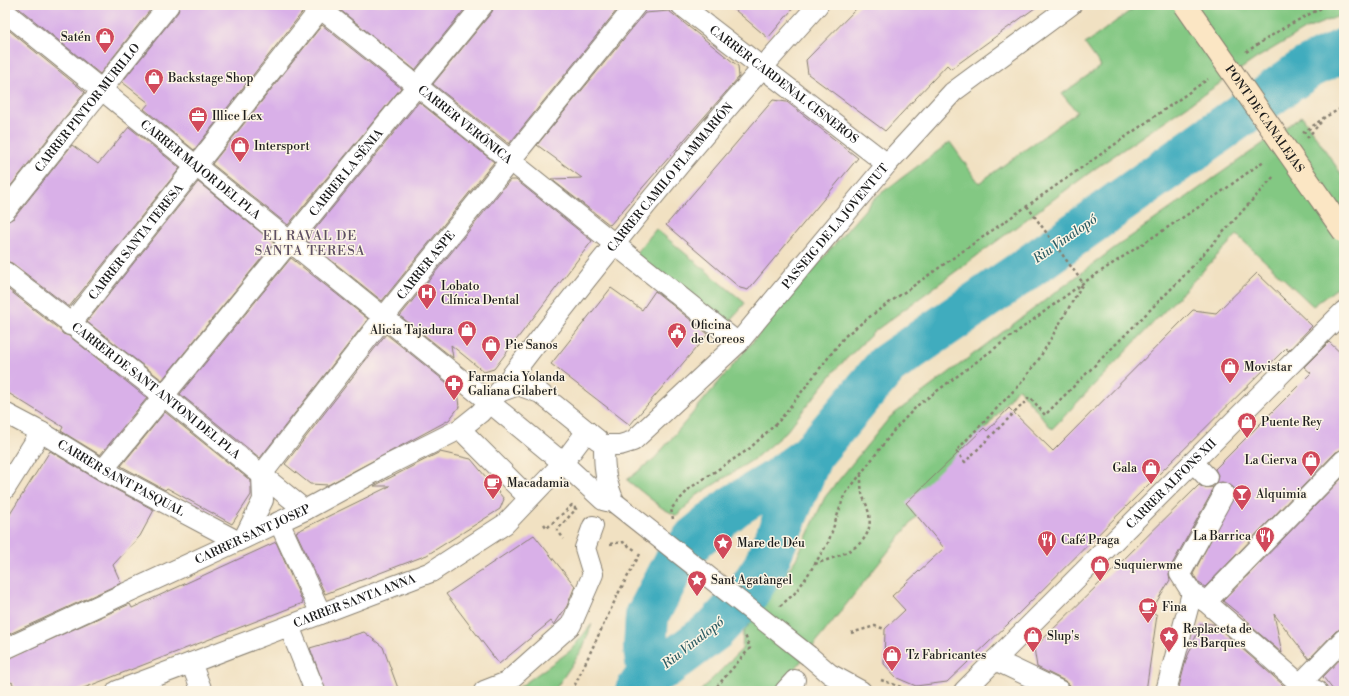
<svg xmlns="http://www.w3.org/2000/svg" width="1349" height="696" viewBox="0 0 1349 696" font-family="'Libre Bodoni',serif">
<rect width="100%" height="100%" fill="#fcf5e5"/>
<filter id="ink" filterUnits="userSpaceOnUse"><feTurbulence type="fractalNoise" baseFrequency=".025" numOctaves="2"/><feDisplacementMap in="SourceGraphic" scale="8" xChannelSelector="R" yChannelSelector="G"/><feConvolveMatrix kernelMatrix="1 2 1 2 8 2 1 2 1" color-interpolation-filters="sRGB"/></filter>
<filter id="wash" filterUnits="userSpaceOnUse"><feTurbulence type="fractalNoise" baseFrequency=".012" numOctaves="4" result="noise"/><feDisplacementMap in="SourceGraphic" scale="16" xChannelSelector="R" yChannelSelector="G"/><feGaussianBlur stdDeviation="0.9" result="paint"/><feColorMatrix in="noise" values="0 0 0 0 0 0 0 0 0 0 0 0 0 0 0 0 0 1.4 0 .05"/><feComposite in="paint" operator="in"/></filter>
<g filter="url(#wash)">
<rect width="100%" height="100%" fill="#f1e1c2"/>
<path fill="#83c883" stroke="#507250" d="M1138,5h206v9l-40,16 -47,28 -161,110 -221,163 -38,37 -51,64 -32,27 -58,37 -19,20 -15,-8 -35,-28 28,-22 178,-212 43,-49 74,-55 29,41 98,-71 -15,-18 39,-28 -16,-22z
M1302,116l42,62v105l-31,23 -76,-71 -185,194 -34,-41 -227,286 -15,17h-76l42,-42 1,-16 53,-74 29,-62 65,-80 223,-168z
M656,229l89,74 -25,31 -89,-74z
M592,624l-10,26 -28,41h-40l56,-40z"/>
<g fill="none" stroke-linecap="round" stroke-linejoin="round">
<path stroke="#3facbe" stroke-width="44" d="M649,674l-4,-26 2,-32 28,-53 20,-25 39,-32 40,-24 37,-27 76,-90 135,-93 285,-204 37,-18
M637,691l12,-17 17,-8 48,-36 30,-32 21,-32 46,-111"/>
</g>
<g id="blocks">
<path fill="#d9b0e8" d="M15,5h139l-54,69z
M180,5h125v4l-111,141 -50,-41 5,-6 -27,-21 56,-70z
M334,5h134l-53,65z
M494,5h127l-112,139 -76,-60 59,-72z
M729,5h67l-28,33z
M860,5h179l-88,64 -4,-4 -62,66 -77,-57 -2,-14z
M669,11l69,55 1,11 -129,148 -59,-46 31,-1 -45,-33 108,-132z
M322,25l79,63 -113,137 -76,-61z
M5,27l80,65 -80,101z
M773,100l14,2 71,56 -110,132 -8,-2 -74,-63z
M419,102l75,60 -112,139 -76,-61z
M129,127l51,41 -111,139 -57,-44 -7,-2v-39l9,-4 58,-73 26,19z
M510,180h6l76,61 -98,128 -10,3 -33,-27 2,13 -53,-42z
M198,182l76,61 -112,137 -75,-58z
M291,258l77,61 -108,139 -80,-64z
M1257,273l55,53 -24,25 -2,-3 -279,277 -60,57 -31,4 -19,-8 -13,-14 1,-35 20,-19 -13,-14 52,-48 -38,-45 78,-75 3,3 22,-23 44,43 140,-141 23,3z
M5,287l54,42 4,5 6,2 78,62 -47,57 -39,-24 2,-4 -58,-36z
M611,288l31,22 13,-19 53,43 -78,91 -79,-61z
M386,334l71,57 2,16 -10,13 -121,65 -18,-1 -25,-20z
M1329,342l15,14v93l-8,3 -131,135 -6,-4 -6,-9 42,-80 -1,-6 -5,-4 -7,-2 -6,1 2,-8 -3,-6 96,-96 -7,-6z
M165,412l86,69v14l-19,29 -65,-36 -2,2 -44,-24z
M50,451l48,29 56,30 -14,26 -27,29 8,18 -116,53v-114z
M440,452l31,7 33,40 -4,10 -73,46 -102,39 -29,-62 94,-46h-16z
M1344,476v152l-8,3 -27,28 -35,-45 8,39 -35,-30h3l-27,-22z
M1199,485l5,3 9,-1 -2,7 -41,74 -1,6 1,6 -19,31 6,4 -11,76h-75l-1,-6 -5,-4 -28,-14 -3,-19z
M534,535l41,51 -8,20 -13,19 -3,-4 -52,43 -53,-70z
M276,542l27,61 -227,88h-60l-4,-9 -7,4v-26l125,-56 2,4z
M1201,624h13l76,67h-112l8,-31z
M364,632l19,15 16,44h-73l-16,-43z
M1344,655v36h-10l-11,-14z"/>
</g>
</g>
<g filter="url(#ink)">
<use href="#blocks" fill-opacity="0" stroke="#867e6f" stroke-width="1"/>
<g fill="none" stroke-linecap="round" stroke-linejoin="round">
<defs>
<g id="street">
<path id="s1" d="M316,5l422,338"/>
<path id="s2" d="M681,5l206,159"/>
<path id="s3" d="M5,12l484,390 74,61 40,37 12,3"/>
<path id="s4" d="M5,211l164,-206"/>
<path id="s5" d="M5,272l159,124 141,114"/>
<path id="s6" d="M70,325l251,-317"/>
<path d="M499,392l19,-7 22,8 58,47"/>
<path id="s7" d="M5,413l36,19 62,38 134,71"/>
<path d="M460,429l69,69"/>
<path id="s8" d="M604,445h16l13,-4 105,-98 149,-179 66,-72 118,-87"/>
<path d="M604,445c0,22 1,37 11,58"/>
<path d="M1193,462l14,15"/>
<path id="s9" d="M103,470l380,-465"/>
<path d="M5,489l36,-57"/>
<path d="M1222,493l2,1 -44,80 12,19 14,9 94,82 17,7"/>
<path d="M279,522l42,92"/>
<path id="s10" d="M244,538l19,-38 -1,-26 122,-157 252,-312"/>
<path d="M1206,602l138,-142"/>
<path d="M289,626l26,65"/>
<path id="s11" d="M5,649l300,-139 79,-43 76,-38 20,-16 19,-21c101,-133 207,-263 319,-387"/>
<path d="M809,656l21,18 31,17"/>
<path d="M995,660l65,31"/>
<path d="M191,663l11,28"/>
<path d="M1300,684l44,-45"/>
<path id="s12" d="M117,691l314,-119 74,-48 58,-61 24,-32"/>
<path d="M484,691l23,-9 64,-57 22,-51 -8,-26 8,-22"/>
<path d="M785,691l10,-11"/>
<path id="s13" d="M964,691l380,-380"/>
<path d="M1166,691l26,-98"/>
</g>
</defs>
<use href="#street" stroke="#867e6f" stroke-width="22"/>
<path stroke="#867e6f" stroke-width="2.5" stroke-dasharray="3 3" stroke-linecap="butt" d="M1246,52l39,-25 42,-22
M1303,133l22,-16 19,-10
M1307,138l15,-17
M1027,206l56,77
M1082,285l-43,74 -18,24 -65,68 9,11 65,-65 15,18 135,-135 95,-105
M673,519l-2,-10 19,-21 59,-39 30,-28 66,-85 31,-24 332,-233
M544,524l3,4 25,-23 4,4 -19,21 7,9
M610,544l13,-2 12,8
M815,564c26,-9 63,-18 53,-54 -1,-6 -5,-11 -6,-17 -1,-6 -1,-12 -1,-18
M780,606l14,-12 10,-13 24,-38 16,-47 51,-67 23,-24 165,-122 134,-88 48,-35
M851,633l24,-7 10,3
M881,680l32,11
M572,691l47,-99 21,-38h3
M713,691l37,-43 -5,-13"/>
<use href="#street" stroke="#fff" stroke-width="20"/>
<defs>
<path id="street-bridge" d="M615,503l194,153"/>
<g id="secondary-bridge">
<path id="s14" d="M1185,5l159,227"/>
</g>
</defs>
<use href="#street-bridge" stroke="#867e6f" stroke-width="22" stroke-linecap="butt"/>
<use href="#secondary-bridge" stroke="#867e6f" stroke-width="24" stroke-linecap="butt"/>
<use href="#street-bridge" stroke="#fff" stroke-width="20"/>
<use href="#secondary-bridge" stroke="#fbe6c4" stroke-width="22"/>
</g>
</g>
<defs>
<symbol id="shop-pin" viewBox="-11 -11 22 30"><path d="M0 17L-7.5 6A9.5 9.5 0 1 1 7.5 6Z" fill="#d1495b" stroke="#fcf5e5"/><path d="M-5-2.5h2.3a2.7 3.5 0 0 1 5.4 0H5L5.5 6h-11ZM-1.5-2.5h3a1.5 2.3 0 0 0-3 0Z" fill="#fff"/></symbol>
<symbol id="office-pin" viewBox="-11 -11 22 30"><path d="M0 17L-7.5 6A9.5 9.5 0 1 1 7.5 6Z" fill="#d1495b" stroke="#fcf5e5"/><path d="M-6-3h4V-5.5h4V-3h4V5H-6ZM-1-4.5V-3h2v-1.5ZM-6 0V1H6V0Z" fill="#fff"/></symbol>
<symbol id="hospital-pin" viewBox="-11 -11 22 30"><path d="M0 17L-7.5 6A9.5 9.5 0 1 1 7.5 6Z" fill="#d1495b" stroke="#fcf5e5"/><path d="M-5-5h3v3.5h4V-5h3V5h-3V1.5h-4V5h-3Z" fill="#fff"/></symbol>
<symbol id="civic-pin" viewBox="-11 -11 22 30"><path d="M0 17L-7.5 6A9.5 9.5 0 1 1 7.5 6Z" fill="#d1495b" stroke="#fcf5e5"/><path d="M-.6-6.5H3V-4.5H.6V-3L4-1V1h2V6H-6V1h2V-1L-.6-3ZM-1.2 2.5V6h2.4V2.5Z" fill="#fff"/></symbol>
<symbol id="pharmacy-pin" viewBox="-11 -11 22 30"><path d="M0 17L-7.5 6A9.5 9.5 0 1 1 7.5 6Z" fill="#d1495b" stroke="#fcf5e5"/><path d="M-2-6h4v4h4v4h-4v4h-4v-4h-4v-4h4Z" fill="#fff"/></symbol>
<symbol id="cafe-pin" viewBox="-11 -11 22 30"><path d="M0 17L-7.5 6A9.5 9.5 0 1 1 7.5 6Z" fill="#d1495b" stroke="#fcf5e5"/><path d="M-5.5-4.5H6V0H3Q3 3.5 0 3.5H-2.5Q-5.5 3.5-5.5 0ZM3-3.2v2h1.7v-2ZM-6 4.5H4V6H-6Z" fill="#fff"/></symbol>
<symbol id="bar-pin" viewBox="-11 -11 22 30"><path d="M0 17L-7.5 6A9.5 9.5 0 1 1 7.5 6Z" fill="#d1495b" stroke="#fcf5e5"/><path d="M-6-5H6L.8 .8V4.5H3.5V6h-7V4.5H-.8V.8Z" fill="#fff"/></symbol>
<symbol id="restaurant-pin" viewBox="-11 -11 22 30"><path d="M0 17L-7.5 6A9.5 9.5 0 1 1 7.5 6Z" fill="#d1495b" stroke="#fcf5e5"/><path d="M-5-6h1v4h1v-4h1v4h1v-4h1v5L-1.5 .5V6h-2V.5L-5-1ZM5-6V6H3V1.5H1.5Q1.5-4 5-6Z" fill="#fff"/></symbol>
<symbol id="sight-pin" viewBox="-11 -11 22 30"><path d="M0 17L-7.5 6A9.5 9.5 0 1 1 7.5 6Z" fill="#d1495b" stroke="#fcf5e5"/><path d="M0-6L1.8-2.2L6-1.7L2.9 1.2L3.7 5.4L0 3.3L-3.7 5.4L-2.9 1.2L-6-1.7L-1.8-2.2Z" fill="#fff"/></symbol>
</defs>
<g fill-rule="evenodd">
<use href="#shop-pin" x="94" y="26" width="22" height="30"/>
<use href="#shop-pin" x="143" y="67" width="22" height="30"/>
<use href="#office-pin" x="187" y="105" width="22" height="30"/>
<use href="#shop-pin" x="229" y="135" width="22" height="30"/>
<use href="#hospital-pin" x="416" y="282" width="22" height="30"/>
<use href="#shop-pin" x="456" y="319" width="22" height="30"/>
<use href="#civic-pin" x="666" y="321" width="22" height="30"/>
<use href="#shop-pin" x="480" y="334" width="22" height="30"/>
<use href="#shop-pin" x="1219" y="356" width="22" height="30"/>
<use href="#pharmacy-pin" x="443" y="373" width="22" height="30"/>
<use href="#shop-pin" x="1236" y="411" width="22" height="30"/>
<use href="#shop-pin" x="1300" y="449" width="22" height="30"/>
<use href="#shop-pin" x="1140" y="457" width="22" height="30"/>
<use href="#cafe-pin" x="482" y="472" width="22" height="30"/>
<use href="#bar-pin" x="1231" y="483" width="22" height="30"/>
<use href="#restaurant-pin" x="1254" y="525" width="22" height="30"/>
<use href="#restaurant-pin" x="1036" y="529" width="22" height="30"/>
<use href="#sight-pin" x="712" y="532" width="22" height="30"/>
<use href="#shop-pin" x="1089" y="554" width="22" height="30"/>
<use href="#sight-pin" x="686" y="569" width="22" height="30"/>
<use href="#cafe-pin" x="1137" y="596" width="22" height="30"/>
<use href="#shop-pin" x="1022" y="625" width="22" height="30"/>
<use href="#sight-pin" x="1158" y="625" width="22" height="30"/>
<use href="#shop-pin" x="881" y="644" width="22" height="30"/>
</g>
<g text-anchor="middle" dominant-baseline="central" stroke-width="3" stroke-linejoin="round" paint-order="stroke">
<g font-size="12" fill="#1c1c1c" stroke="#fcf5e5" text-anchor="start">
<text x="91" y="37" text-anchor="end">Satén</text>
<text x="168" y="78">Backstage Shop</text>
<text x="212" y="116">Illice Lex</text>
<text x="254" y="146">Intersport</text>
<text x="441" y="286">Lobato<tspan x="441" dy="14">Clínica Dental</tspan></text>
<text x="691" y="325">Oficina<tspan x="691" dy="14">de Coreos</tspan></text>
<text x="453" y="330" text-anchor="end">Alicia Tajadura</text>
<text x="505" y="345">Pie Sanos</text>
<text x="1244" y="367">Movistar</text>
<text x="468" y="377">Farmacia Yolanda<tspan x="468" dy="14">Galiana Gilabert</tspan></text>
<text x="1261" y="422">Puente Rey</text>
<text x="1297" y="460" text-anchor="end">La Cierva</text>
<text x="1137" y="468" text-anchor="end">Gala</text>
<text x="507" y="483">Macadamia</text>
<text x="1256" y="494">Alquimia</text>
<text x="1251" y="536" text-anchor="end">La Barrica</text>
<text x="1061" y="540">Café Praga</text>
<text x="737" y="543">Mare de Déu</text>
<text x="1114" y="565">Suquierwme</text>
<text x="711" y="580">Sant Agatàngel</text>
<text x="1162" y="607">Fina</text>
<text x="1183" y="629">Replaceta de<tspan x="1183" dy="14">les Barques</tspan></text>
<text x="1047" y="636">Slup's</text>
<text x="906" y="655">Tz Fabricantes</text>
</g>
<g font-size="12" fill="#1c1c1c" stroke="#fcf5e5">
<text stroke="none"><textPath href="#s2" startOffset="130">CARRER CARDENAL CISNEROS</textPath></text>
<text stroke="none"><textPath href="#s4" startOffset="132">CARRER PINTOR MURILLO</textPath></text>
<text stroke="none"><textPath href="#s14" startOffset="139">PONT DE CANALEJAS</textPath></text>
<text stroke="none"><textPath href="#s1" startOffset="191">CARRER VERÓNICA</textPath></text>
<text stroke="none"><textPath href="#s3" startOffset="251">CARRER MAJOR DEL PLA</textPath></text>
<text stroke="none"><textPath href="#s9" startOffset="384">CARRER LA SÉNIA</textPath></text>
<text stroke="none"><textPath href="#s11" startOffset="834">CARRER CAMILO FLAMMARIÓN</textPath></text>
<text stroke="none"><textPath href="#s8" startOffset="325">PASSEIG DE LA JOVENTUT</textPath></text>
<text stroke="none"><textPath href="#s6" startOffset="106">CARRER SANTA TERESA</textPath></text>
<text stroke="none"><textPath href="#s10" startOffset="334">CARRER ASPE</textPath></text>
<text stroke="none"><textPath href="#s5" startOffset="192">CARRER DE SANT ANTONI DEL PLA</textPath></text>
<text stroke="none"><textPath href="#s7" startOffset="133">CARRER SANT PASQUAL</textPath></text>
<text stroke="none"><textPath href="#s13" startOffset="293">CARRER ALFONS XII</textPath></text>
<text stroke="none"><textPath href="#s11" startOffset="273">CARRER SANT JOSEP</textPath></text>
<text stroke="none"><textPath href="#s12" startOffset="254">CARRER SANTA ANNA</textPath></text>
</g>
<g font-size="13" letter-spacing="1" fill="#5e5063" stroke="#fcf5e5">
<text x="310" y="236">EL RAVAL DE<tspan x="310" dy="15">SANTA TERESA</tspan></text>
</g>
<g font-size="13" font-style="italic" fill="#2c5d65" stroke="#fcf5e5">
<text transform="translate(1065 239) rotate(-35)">Riu Vinalopó</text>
<text transform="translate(693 643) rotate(-38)">Riu Vinalopó</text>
</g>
</g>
<rect width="1349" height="696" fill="none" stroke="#fcf5e5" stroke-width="20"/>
</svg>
